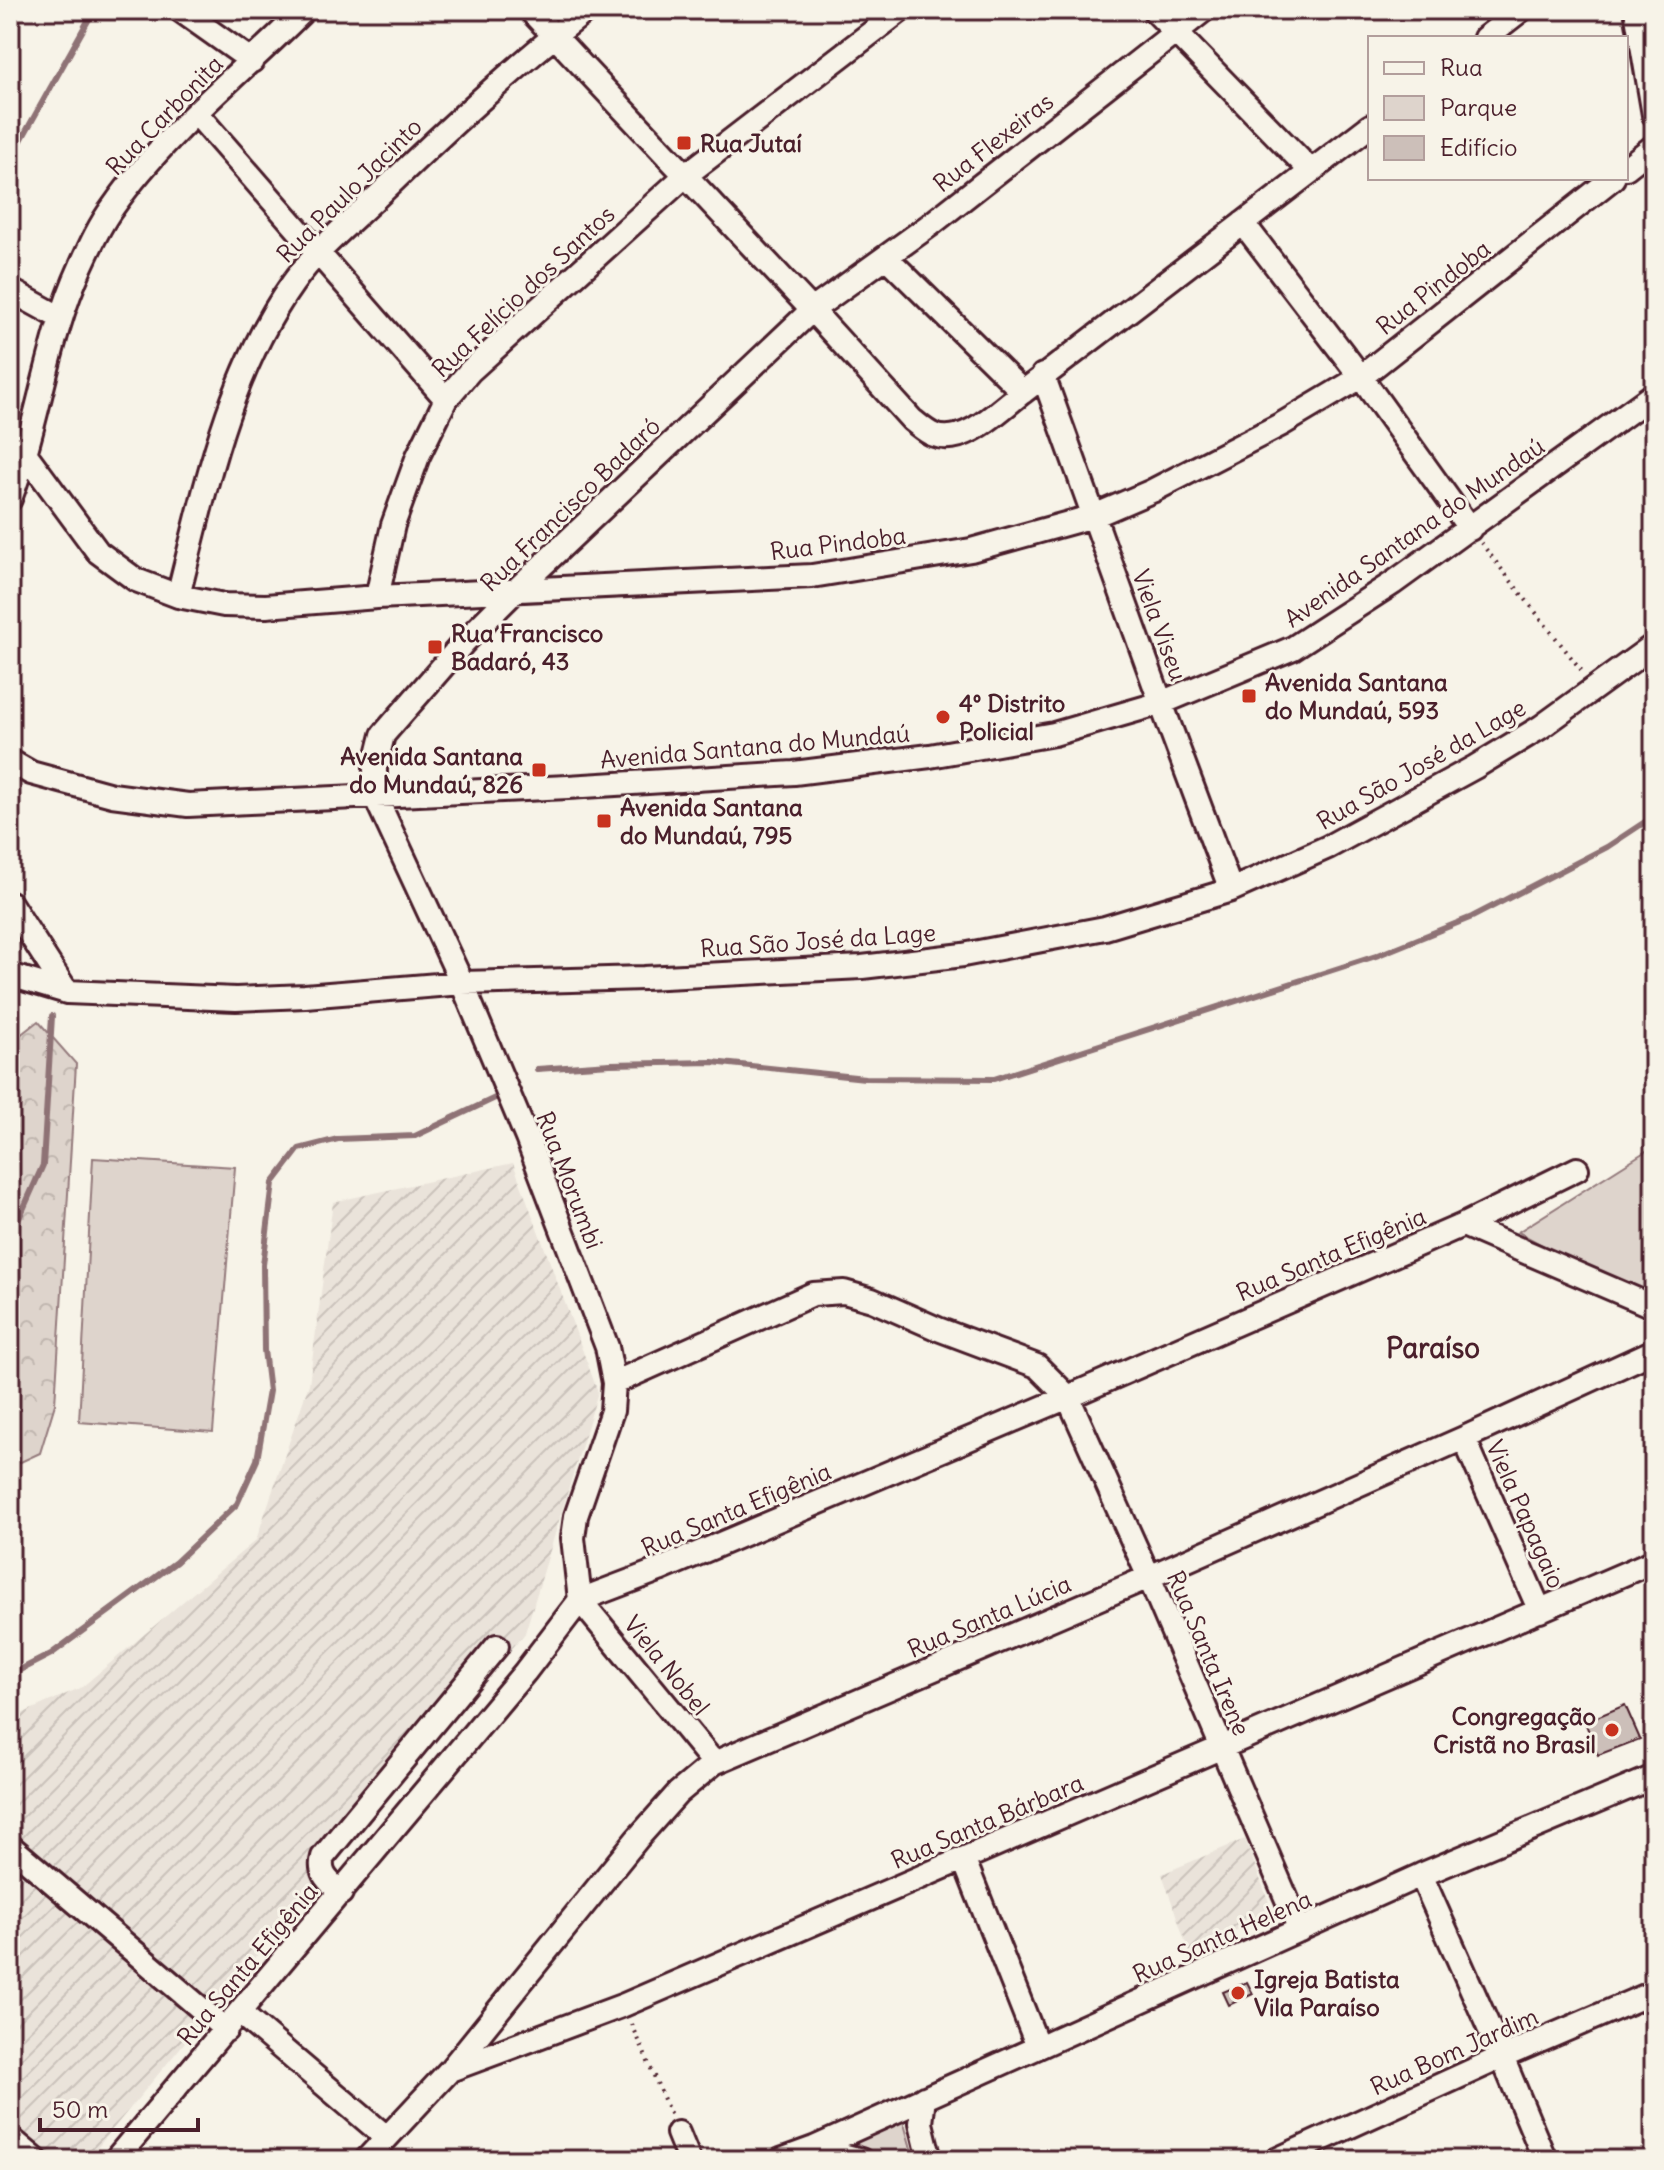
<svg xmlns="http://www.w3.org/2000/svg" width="1664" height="2170" viewBox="0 0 1664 2170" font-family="Delius,sans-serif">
<defs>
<pattern id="industrial-furrows" width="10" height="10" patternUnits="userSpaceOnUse" patternTransform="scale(2)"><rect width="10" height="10" fill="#eae3da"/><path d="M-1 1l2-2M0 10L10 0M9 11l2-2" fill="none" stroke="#cac2bb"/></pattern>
<pattern id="forest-crowns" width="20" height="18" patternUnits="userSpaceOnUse" patternTransform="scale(2)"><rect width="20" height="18" fill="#ded4cc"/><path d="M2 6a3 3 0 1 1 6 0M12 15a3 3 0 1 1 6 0" fill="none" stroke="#c0b6af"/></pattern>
</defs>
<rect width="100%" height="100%" fill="#f7f3e8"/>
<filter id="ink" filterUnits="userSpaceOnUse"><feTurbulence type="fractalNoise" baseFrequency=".0125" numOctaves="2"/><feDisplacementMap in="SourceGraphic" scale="16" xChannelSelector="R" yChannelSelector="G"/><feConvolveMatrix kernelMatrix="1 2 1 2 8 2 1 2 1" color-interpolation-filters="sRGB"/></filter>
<g filter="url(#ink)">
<path fill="url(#industrial-furrows)" d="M513,1163l85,229 -73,241 -438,527h-74l-3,-2v-439l72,-32 174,-147 53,-156 24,-182z
M1245,1839l28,74 -84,39 -27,-78z"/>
<path fill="#ded4cc" stroke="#947a7c" stroke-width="2" d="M1654,1146v148l-66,-24 -70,-38z
M93,1158l142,9 -22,265 -134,-10z
M901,2113l11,39 -2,8 -35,-2 -24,-19z"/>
<path fill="url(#forest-crowns)" stroke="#947a7c" stroke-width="2" d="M38,1021l38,43 -21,340 -15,49 -30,14v-424z"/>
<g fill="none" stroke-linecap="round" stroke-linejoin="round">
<path stroke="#8e7275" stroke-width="6" d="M10,160l84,-150
M537,1069l73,-5 102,-2 153,16 129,1 382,-123 96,-39 135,-70 47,-31
M10,1416l8,-120 -1,-73 26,-58 9,-149
M10,1675l41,-21 125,-92 61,-58 20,-44 12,-69 -5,-41 -1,-85 10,-82 26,-34 39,-10 77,-3 80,-38"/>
</g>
<path fill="#ccbfb9" stroke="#4a1f2b" stroke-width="2" d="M1625,1705l15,34 -42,16 -13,-33z
M1247,1982l6,12 -24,11 -6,-13z"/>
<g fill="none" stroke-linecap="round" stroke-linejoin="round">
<defs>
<path id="minor" d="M180,10l72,51
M530,10l282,300 100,110c7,5 14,12 22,15 31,12 66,-26 89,-43l347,-266
M1154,10l157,161
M1636,10l18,105
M1485,38l36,-28
M196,113l250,286
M1626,168l28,-22
M1243,223l118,154 109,152
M887,258l136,134
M10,290l51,28
M1043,375l118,328 70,187
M25,453l73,99 38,28 42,16 46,9 42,1 111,-9 435,-21 159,-26 123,-34 58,-25 130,-67 79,-47 252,-199
M10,499c29,-76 37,-159 71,-233 9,-20 19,-42 32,-59 51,-73 128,-134 191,-197
M178,596c27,-106 50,-222 115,-313 24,-34 59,-62 89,-91 66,-64 133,-126 205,-182
M377,597l16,-72 25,-69 28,-57 24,-28 216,-196 215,-165
M10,761l21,12 81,22 76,10 380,-18 226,-14 136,-17 124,-22 107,-31 132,-55 100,-65 261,-189
M10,903l57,89
M10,975l57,17 169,7 69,-3 157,-13 182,-5 218,-11 101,-12 142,-27 126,-38 97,-43 147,-80 66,-40 113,-82
M1463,1225l191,82
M614,1383l199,-89 31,-2 28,8 66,29 99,37 31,31 81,180 151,353
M1464,1438l76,173
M580,1600l-7,-62 3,-22 36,-105 2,-28 -7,-36 -80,-209 -65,-155 -87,-187v-29l8,-32 81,-93 50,-50 298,-282 118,-85 274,-215
M580,1600l134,163
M10,1846l216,184
M964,1860l74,187
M1421,1875l81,182 43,103
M341,1893c-12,-12 -23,-19 -18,-36l174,-211
M240,2013l146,124
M450,2070l187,-231 41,-46 36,-30 435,-186 315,-139 190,-87
M924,2098l-3,25 9,37
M678,2133l11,27
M10,2138l26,22
M814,2148l47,12
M115,2160l410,-488 55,-72 79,-30 409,-173 395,-172 114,-56
M366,2160l84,-90 174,-65 1030,-444
M781,2160l33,-12 607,-273 233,-98
M1276,2160l226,-103 152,-65"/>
</defs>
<use href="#minor" stroke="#4a1f2b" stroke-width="28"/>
<path stroke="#4a1f2b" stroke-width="4" stroke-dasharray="2 6" stroke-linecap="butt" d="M1481,543l101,128
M632,2024l39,92"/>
<use href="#minor" stroke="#f7f3e8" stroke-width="22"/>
</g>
</g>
<g fill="#c8321e" stroke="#f7f3e8" stroke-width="3">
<rect x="676" y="135" width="16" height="16" rx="4"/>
<rect x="427" y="639" width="16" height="16" rx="4"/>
<rect x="1241" y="688" width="16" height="16" rx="4"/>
<circle cx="943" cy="717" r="8"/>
<rect x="531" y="762" width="16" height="16" rx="4"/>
<rect x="596" y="813" width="16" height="16" rx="4"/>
<circle cx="1612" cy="1730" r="8"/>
<circle cx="1238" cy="1993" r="8"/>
</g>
<g text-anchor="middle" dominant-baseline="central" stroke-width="6" stroke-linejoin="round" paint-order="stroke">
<g font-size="24" fill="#4a1f2b" stroke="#f7f3e8">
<text transform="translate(164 115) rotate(-46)">Rua Carbonita</text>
<text transform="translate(993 142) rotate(-38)">Rua Flexeiras</text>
<text transform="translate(349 190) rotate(-45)">Rua Paulo Jacinto</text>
<text transform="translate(1433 287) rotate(-38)">Rua Pindoba</text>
<text transform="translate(523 291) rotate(-43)">Rua Felício dos Santos</text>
<text transform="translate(570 504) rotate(-44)">Rua Francisco Badaró</text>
<text transform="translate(1414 532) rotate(-35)">Avenida Santana do Mundaú</text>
<text transform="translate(838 543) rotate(-7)">Rua Pindoba</text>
<text transform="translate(1160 625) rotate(70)">Viela Viseu</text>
<text transform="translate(755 746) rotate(-5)">Avenida Santana do Mundaú</text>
<text transform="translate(1421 764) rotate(-30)">Rua São José da Lage</text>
<text transform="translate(818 940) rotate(-4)">Rua São José da Lage</text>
<text transform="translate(570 1180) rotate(69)">Rua Morumbi</text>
<text transform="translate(1331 1254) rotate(-23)">Rua Santa Efigênia</text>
<text transform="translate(736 1509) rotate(-23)">Rua Santa Efigênia</text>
<text transform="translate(1526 1514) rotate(66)">Viela Papagaio</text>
<text transform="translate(989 1616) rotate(-23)">Rua Santa Lúcia</text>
<text transform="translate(1209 1653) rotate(67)">Rua Santa Irene</text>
<text transform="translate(667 1665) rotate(51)">Viela Nobel</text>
<text transform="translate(987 1821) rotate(-23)">Rua Santa Bárbara</text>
<text transform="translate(1222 1936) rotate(-24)">Rua Santa Helena</text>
<text transform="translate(247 1964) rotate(-50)">Rua Santa Efigênia</text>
<text transform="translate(1454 2051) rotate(-24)">Rua Bom Jardim</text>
</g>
<g font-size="24" font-weight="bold" fill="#4a1f2b" stroke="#f7f3e8" text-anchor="start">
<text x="700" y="143">Rua Jutaí</text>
<text x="451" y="633">Rua Francisco<tspan x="451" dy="28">Badaró, 43</tspan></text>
<text x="1265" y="682">Avenida Santana<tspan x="1265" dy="28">do Mundaú, 593</tspan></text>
<text x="959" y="703">4º Distrito<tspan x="959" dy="28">Policial</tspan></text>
<text x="523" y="756" text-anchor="end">Avenida Santana<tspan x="523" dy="28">do Mundaú, 826</tspan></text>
<text x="620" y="807">Avenida Santana<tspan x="620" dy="28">do Mundaú, 795</tspan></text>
<text x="1596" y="1716" text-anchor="end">Congregação<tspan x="1596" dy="28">Cristã no Brasil</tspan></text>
<text x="1254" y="1979">Igreja Batista<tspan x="1254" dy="28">Vila Paraíso</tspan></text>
</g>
<g font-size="28" font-weight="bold" fill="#4a1f2b" stroke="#f7f3e8">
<text x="1433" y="1348">Paraíso</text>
</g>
</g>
<rect width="1664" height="2170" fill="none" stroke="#f7f3e8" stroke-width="40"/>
<rect x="20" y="20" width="1624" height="2130" fill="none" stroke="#4a1f2b" stroke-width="3" filter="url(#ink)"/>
<rect x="1368" y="36" width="260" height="144" fill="#f7f3e8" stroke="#b29e9c" stroke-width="2"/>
<rect x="1384" y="62" width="40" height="12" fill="#f7f3e8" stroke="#b29e9c" stroke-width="2"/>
<text x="1440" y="76" font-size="24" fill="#4a1f2b">Rua</text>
<rect x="1384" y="96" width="40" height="24" fill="#ded4cc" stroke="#b29e9c" stroke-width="2"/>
<text x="1440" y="116" font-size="24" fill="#4a1f2b">Parque</text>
<rect x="1384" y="136" width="40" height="24" fill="#ccbfb9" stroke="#b29e9c" stroke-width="2"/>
<text x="1440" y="156" font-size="24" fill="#4a1f2b">Edifício</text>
<path d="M40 2118v12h158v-12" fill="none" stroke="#4a1f2b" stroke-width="4"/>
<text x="52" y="2118" font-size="24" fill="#4a1f2b" stroke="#f7f3e8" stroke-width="6" paint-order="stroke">50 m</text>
</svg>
